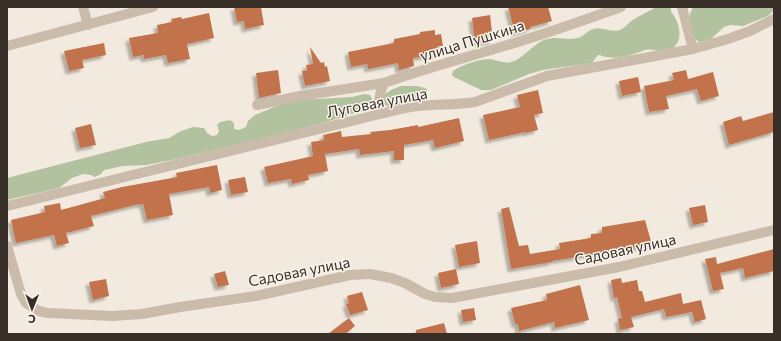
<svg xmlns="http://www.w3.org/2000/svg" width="781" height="341" viewBox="0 0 781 341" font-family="Commissioner,sans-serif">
<defs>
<filter id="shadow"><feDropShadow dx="-3.5" dy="3.5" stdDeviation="1" flood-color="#0004"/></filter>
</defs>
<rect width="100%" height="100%" fill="#f2eade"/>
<path fill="#b2c19e" d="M656,7h15v5c10,11 14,33 -4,39 -7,2 -14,-3 -21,-1 -3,0 -6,2 -9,3 -9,3 -21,6 -30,4 -3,0 -6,-2 -9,-2l-6,8 -49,7 -14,4 -38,16h-10l-27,-13 -2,-2 1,-4c9,-6 26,-12 37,-12 7,1 14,5 21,3 12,-3 21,-17 33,-22 13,-5 22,1 33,-2 6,-1 10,-7 16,-9 9,-3 17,4 27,1 3,-1 7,-5 9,-7 8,-7 18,-10 27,-16z
M693,7h81v3l-6,6 -25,10 -13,-1 -6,2 -13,12 -12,3 -6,-5 -3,-14v-9z
M401,86c10,0 18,-1 26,3v5l-5,7 -33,6 -6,-3 1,-9 7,-5z
M364,94l6,1 3,6v7l-7,4h-8l-32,10 -41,11 -113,27 -26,5 -23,1 -19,4 -3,4 -6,3 -4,-2 -8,-1 -11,4 -13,10 -52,12v-22l139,-36 23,-4 12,-7 12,-4 11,1 3,5 5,3 5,-1 2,-4 -2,-6 3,-3 10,-2 4,3v6l5,1 7,-3 2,-6 7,-6 24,-10 20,-5 53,-3z"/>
<path fill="#c2734c" filter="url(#shadow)" d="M234,7h27l3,18 -19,4 -1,-8 -7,1z
M508,7h40l4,14 -22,6v2l-15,4z
M209,13l5,25 -27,6 3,15 -22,4 -2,-8 -22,4v-4l-11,2 -4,-19 29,-5 -1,-8 15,-3 -1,-3 10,-2 1,2z
M490,15l3,26 -18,2 -3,-25z
M435,30v5l6,-1 2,12h-5l1,8 -26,4 1,8 -15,4 -1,-7 -30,6 -1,-5 -16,3 -3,-15 46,-9v-4l26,-5v-2z
M104,43l2,12 -24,5 2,8 -15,3 -5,-20z
M310,47l11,16 3,-1 1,5 2,-1 3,15 -25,5 -3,-15h5l-1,-6 7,-1z
M278,70l3,23 -22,5 -3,-25z
M686,70l2,9 25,-7 6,24 -18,5 -4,-12 -31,7 3,13 -20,3 -5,-26 30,-6 -2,-7z
M638,77l3,15 -19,4 -3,-15z
M538,90l5,23 -9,2 4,15 -12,3v-1l-37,8 -6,-25 37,-8 -3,-12z
M774,112v20l-45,13 -6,-23 18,-6 2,5z
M459,118l5,23 -29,7 -2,-8 -29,5v15h-10v-9l-34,4 -1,-6 -34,5 3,17 -20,4 1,5 -17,4 -1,-5 -23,4 -4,-16 49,-11 -2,-14 13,-2 -1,-5 18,-4 1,6 29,-3 -1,-2 20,-2 28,-5v2z
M91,124l5,21 -16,3 -5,-20z
M217,165l5,25 -12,3 -1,-6 -40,7 4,21 -26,5 -4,-16 -4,1v-1l-48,12 3,10 -28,7 3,10 -12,3 -3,-11 -38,8 -5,-23 34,-8 -1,-6 16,-3 1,7 44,-12 -2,-6 19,-5 50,-9 5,-1 -1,-4z
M245,177l3,15 -17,3 -3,-15z
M705,205l3,17 -15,3 -4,-17z
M509,207l10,39 9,-1 2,9 30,-5 -1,-6 32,-5v-4l11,-1v-6l43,-7 7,25 -75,11v1l-25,4v1l-41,7 -10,-60z
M477,241l3,22 -21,4 -4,-22z
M774,249v22l-29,7 -2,-10 -23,5 4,16 -11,2 -8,-32 11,-2 1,7z
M456,269l3,15 -18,4 -3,-15z
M225,271l4,14 -11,2 -4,-13z
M621,278l1,5 15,-3 2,11h3l3,11 36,-9 2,11 18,-4 5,19 -11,3 -3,-10 -26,5 -2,-8 -33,8 3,10 -14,3 -2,-11 4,-1 -5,-21 -3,1 -3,-18z
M106,279l3,17 -16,4 -4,-18z
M580,285l9,35 -34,8 -1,-6 -35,9 -1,-7h-3l-4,-16 36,-8 -1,-6z
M362,292l6,18 -18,5 -4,-11 3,-1 -2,-7z
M474,308l2,12 -13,2 -2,-12z
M349,318l6,8 -10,8h-17z
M444,323l3,11h-31v-4z"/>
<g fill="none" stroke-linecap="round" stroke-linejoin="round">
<path stroke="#cabbaa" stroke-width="10" d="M83,7l5,18
M682,7l11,42
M7,46l146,-39
M257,105l43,-9 84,-13
M380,114c-3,-11 -1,-20 4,-31 36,-13 73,-23 110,-34 43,-12 85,-27 127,-42
M7,206l373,-92c13,-3 26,-7 39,-8 19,-2 38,-1 56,-4l72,-26 146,-27 35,-10 22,-8 24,-12
M7,246l14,48 5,9 13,8 9,2 64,3 30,-2 38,-7 76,-11 94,-21 20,-1 21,4 14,5 20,11 10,3 17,1 167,-31 155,-37"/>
</g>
<g text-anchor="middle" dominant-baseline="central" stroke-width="3" stroke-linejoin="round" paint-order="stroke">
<g font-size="15" fill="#382f29" stroke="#f9f4eb">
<text transform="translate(472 40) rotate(-17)">улица Пушкина</text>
<text transform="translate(377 102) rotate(-11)">Луговая улица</text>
<text transform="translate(625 249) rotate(-12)">Садовая улица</text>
<text transform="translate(299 271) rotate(-11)">Садовая улица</text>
</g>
</g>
<rect width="781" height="341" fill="none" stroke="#382f29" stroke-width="16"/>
<g transform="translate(32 309) rotate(181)" stroke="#f9f4eb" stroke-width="3" paint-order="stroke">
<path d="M0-3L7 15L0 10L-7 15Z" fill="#382f29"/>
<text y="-6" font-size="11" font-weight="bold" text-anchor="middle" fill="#382f29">С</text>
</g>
</svg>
